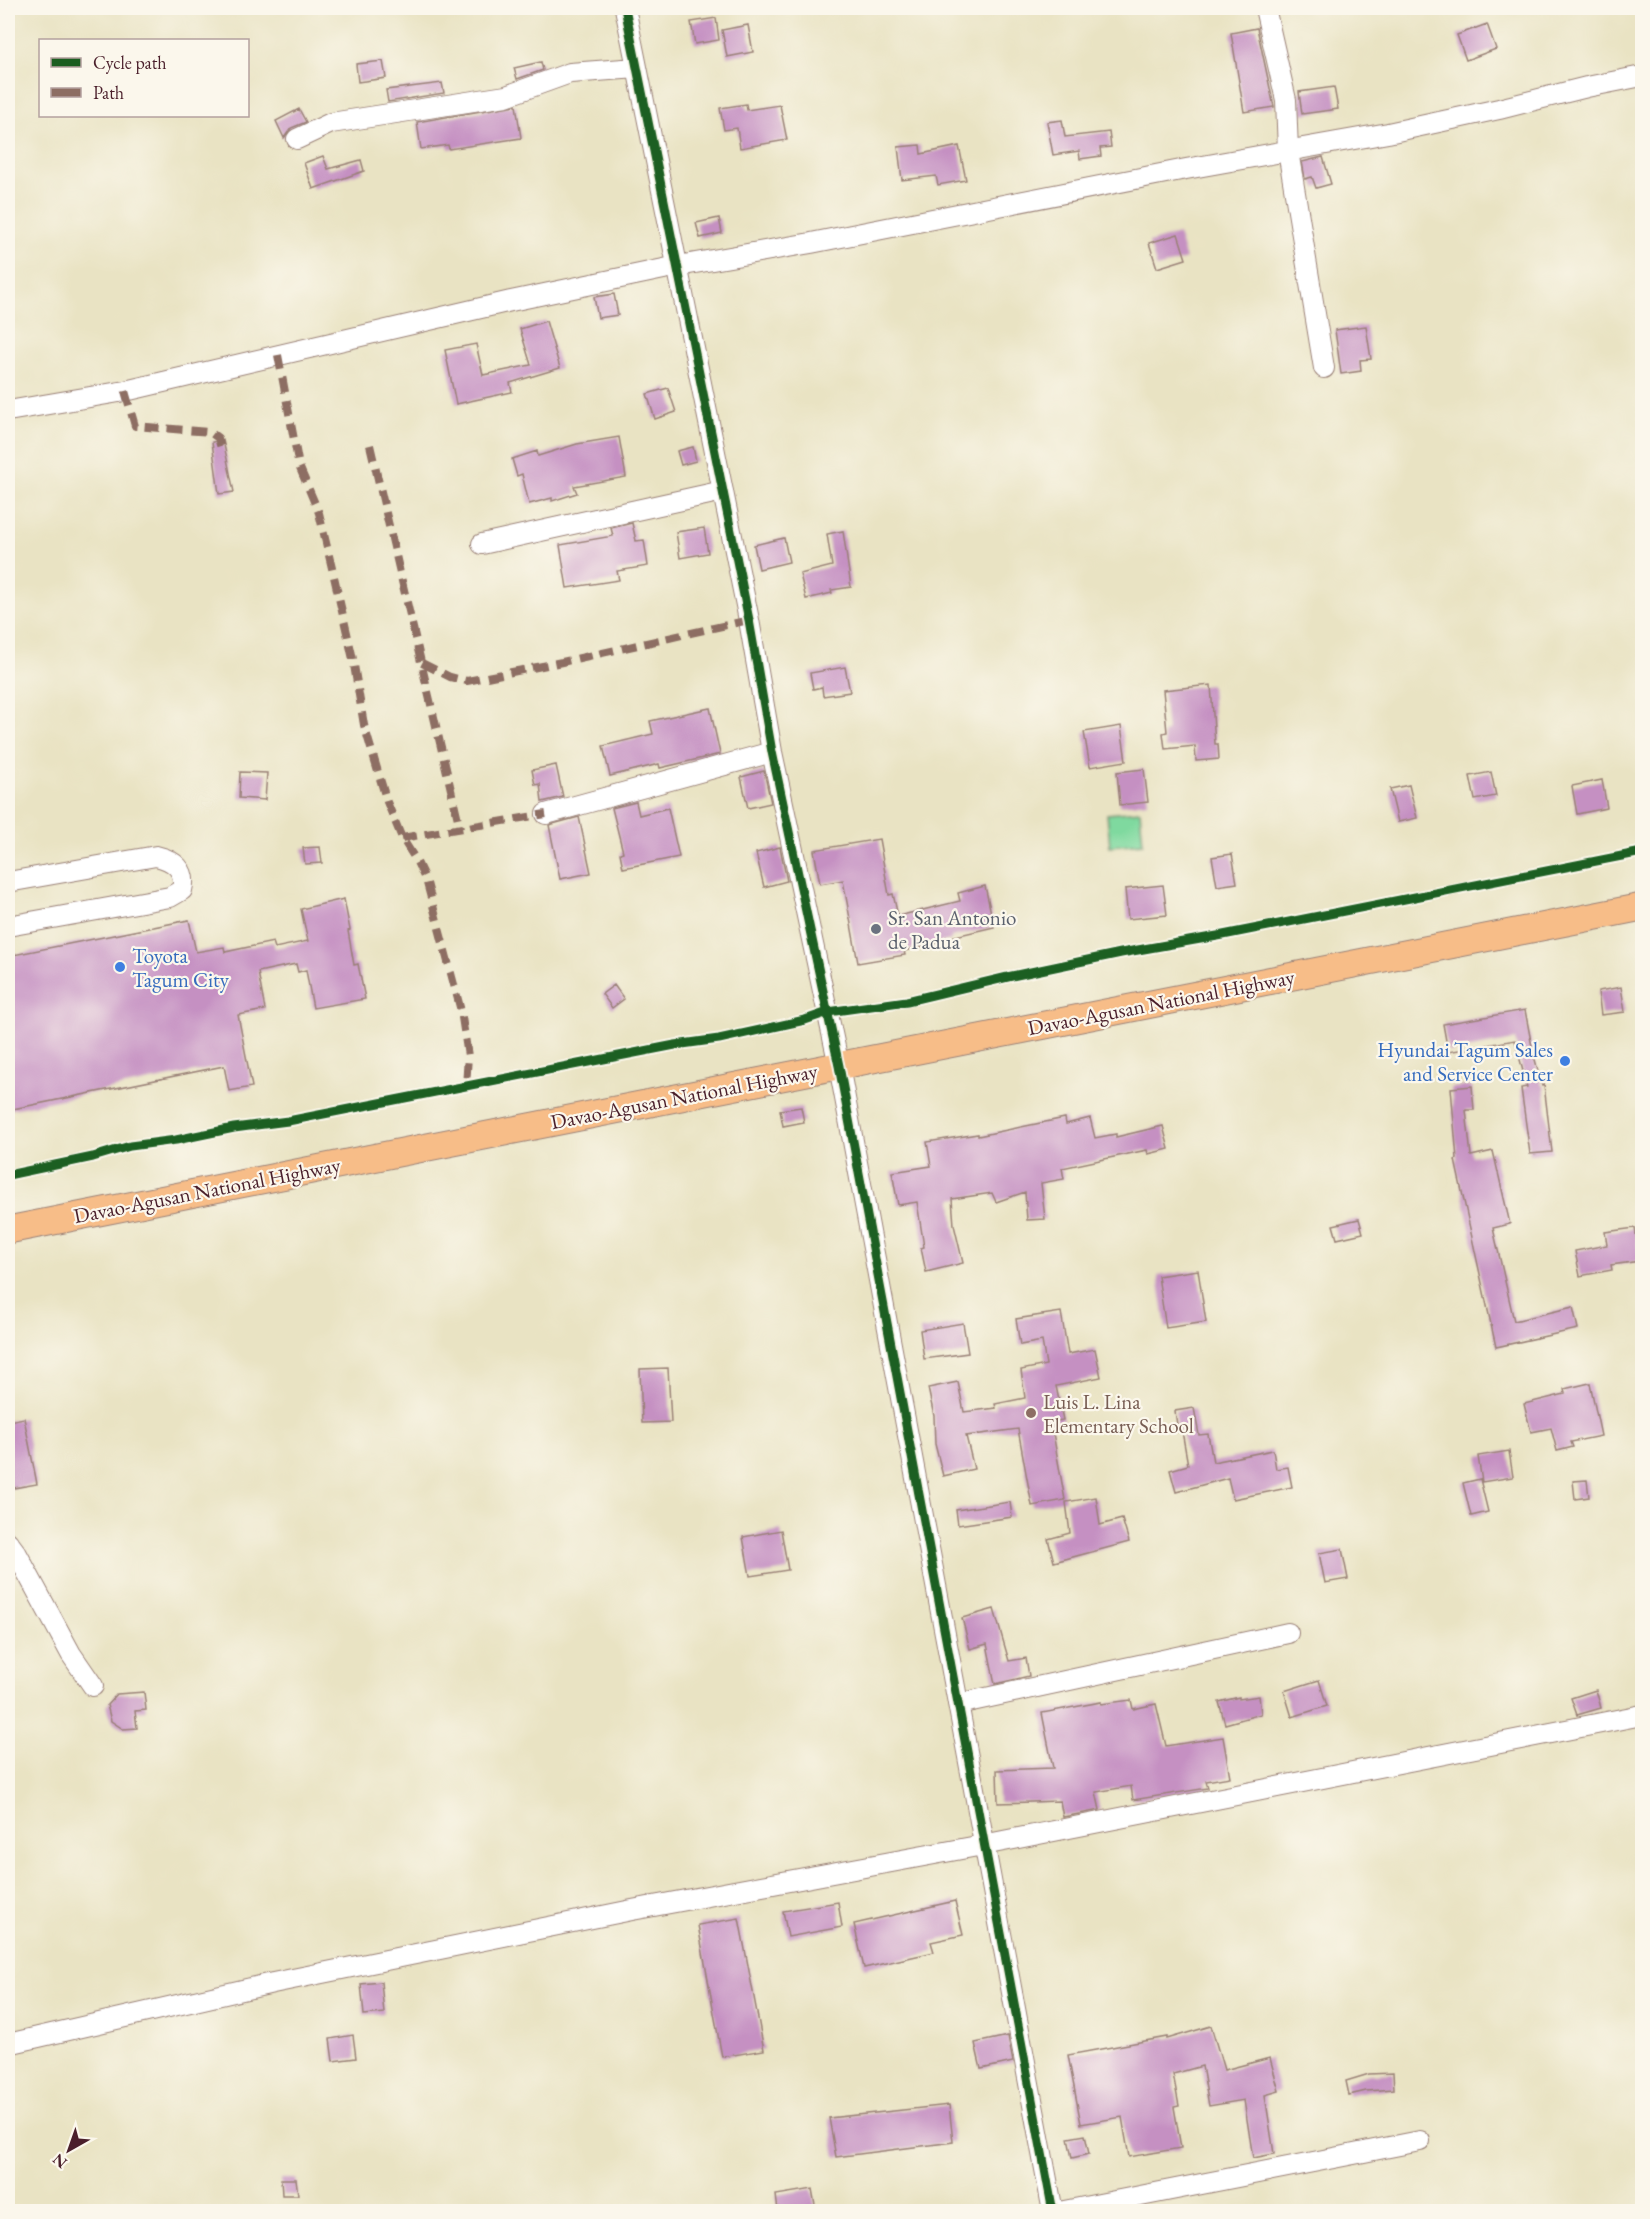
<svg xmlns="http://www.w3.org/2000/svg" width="1650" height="2219" viewBox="0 0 1650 2219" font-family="'EB Garamond',serif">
<rect width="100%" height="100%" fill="#fbf7ec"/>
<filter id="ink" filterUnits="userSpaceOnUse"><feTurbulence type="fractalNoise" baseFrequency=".0167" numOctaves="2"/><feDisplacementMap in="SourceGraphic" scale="12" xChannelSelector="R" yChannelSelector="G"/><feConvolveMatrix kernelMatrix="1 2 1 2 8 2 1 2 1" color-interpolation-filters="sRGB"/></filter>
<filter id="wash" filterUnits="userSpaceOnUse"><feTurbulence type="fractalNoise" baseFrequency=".008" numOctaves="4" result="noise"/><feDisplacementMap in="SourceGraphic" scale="24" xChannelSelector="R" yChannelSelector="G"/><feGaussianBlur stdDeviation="1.35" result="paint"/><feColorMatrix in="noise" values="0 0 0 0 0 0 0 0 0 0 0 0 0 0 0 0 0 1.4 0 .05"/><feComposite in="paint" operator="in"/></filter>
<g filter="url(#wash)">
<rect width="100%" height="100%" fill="#e9e3c3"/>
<path fill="#7fd99f" stroke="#647c65" stroke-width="1.5" d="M1140,811l3,32 -33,3 -3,-32z"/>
<g id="blocks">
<path fill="#c590c2" d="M716,18l3,22 -24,4 -4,-22z
M1487,24l9,25 -30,11 -9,-25z
M748,25l5,27 -26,5 -5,-27z
M1257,28l17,79 -30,5 -13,-79z
M383,61l3,17 -28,4 -2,-18z
M541,62l2,8 -26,9 -3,-11z
M442,83l2,10 -56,9 -2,-12z
M1334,87l4,22 -36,5 -3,-22z
M746,104l1,6 33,-5 7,35 -47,8 -3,-20 -13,2 -4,-22z
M516,105l5,33 -72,11 -1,-4 -27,4 -4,-27z
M299,109l7,13 -15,6 -7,10 -8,-17z
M1062,120l3,17 44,-5 2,15 -11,1 1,8 -21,3 -1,-8 -26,4 -6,-33z
M920,145l1,9 38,-8 7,34 -28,5 -2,-9 -34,4 -4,-33z
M323,156l5,13 33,-9 3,11 -51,18 -9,-26z
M1323,157l8,27 -15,4 -4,-11 -7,2 -3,-17z
M719,218l3,15 -22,5 -4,-15z
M1178,234l8,25 -29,9 -8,-25z
M614,294l4,21 -20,3 -4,-21z
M546,321l14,47 -50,15 2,9 -56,12 -11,-54 31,-6 7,31 48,-10 -11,-36z
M1366,326l5,33 -11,1 1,11 -20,3 -6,-44z
M668,388l8,24 -21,7 -8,-25z
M619,437l7,40 -52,9 3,7 -25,8v-3l-23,6 -7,-30 -5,2 -5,-17 25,-8 1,5 39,-12z
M223,440l11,52 -15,2 -7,-52z
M693,447l3,14 -15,4 -4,-14z
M632,523l4,18 8,-1 4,26 -31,5 2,9 -52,8 -7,-43 53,-9 -2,-8z
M704,528l4,25 -28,5 -4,-26z
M843,531l8,56 -20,3 1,3 -26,6 -6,-25 32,-8 -5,-32z
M784,538l5,24 -30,7 -5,-24z
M845,667l5,25 -27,4 -1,-9 -9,2 -3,-16z
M1211,685l4,59h3l1,15 -23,2 -1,-15 -30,3 -2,-16 4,-1 -4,-42z
M710,708l10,46 -60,14 -1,-4 -49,12 -7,-30 50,-12 -3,-13z
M1121,726l5,35 -36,6 -6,-35z
M556,765l7,32 -21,5 -2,-18 -5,1 -3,-15z
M1144,769l4,33 -28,3 -3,-33z
M764,771l7,32 -23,5 -7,-31z
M240,772l27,1 -2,27 -26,-2z
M1491,772l5,24 -21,4 -5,-24z
M1602,780l5,28 -30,6 -5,-28z
M1409,785l8,33 -19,4 -8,-33z
M636,802l3,13 29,-7 11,49 -56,11 -3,-15 3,-1 -11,-44z
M579,817l12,56 -31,6 -11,-54z
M879,839l10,56 4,-1 5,22 62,-15 -2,-8 27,-7 9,41 -43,10v3l-47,11 1,4 -47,8 -15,-83 -23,4 -6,-34z
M320,847l2,16 -17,1 -2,-16z
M780,847l7,34 -23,6 -8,-34z
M1232,854l5,29 -20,3 -5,-29z
M1163,885l4,30 -39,4 -3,-30z
M344,899l6,31 -2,1 6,34 4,-1 7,35 -52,9 -7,-38 -8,2 -2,-8 -38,8 7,38 -27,5 14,72 -23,4 -5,-25 -216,44v-154l181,-36 7,32 28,-5 1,5 48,-10 2,6 33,-7 -7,-32z
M614,985l10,14 -12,9 -10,-14z
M1621,987l4,25 -24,3 -3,-24z
M1525,1010l8,42 9,34 2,-1 8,67 -22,2 -9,-66 6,-1 -12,-47 -67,12 -5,-28z
M1472,1086l2,24h-8l5,46 22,-5 17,73 -17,4 21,93 59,-14 5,22 -82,18 -41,-187 2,-1 -6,-71z
M801,1107l3,15 -21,4 -3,-16z
M1065,1118l1,6 24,-6 5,20 21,-4v3l47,-11 6,23 -21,5 -1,-4 -85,18 2,11 -23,4 4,36 -18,1 -2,-28 -29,10 -4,-9 -40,6 2,26 9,38 -37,9 -5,-24 3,-1 -7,-45 -19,3 -6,-33 39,-6 -4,-24 51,-8v2z
M1359,1219l4,14 -26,6 -4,-14z
M1635,1228l5,33 -29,4 1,5 -32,6 -5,-25 32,-6 -2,-13z
M1198,1270l8,52 -40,6 -8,-52z
M1061,1312l7,42 27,-5 6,28 -45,9 7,34 -12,2 14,78 -33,6 -14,-77 -52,7 8,33 -31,7 -8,-32 -1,-28 -6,-28 30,-6 6,30 32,-4 -1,-4 30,-6 -4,-28 25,-5 -4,-24 -22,4 -4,-26z
M963,1323l5,30 -44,6 -4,-29z
M668,1368l3,54 -29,1 -2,-54z
M1590,1383l11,53 -30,6 2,5 -16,4 -6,-23 -20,4 -7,-28 41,-10 -1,-5z
M1194,1408l5,27 9,-1 5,28 60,-12 3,19 12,-2 4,20 -59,12 -5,-21 -52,14 -6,-22 18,-5 -6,-34 -4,1 -3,-21z
M24,1418l13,66 -29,5v-68z
M1509,1451l4,26 -31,5 -4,-26z
M1480,1479l8,33 -17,4 -8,-33z
M1587,1480l2,17 -14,2 -2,-18z
M1096,1497l4,28 22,-6 7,23 -75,20 -6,-23 22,-6 -4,-31z
M1010,1502l2,15 -54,8 -2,-15z
M781,1530l7,40 -38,6 -7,-39z
M1342,1549l6,30 -23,4 -6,-30z
M994,1609l15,52 17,-3 3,18 -34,8 -8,-40 -17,5 -8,-31z
M1319,1680l8,26 -35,11 -8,-26z
M1596,1690l5,18 -24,7 -6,-17z
M144,1692l2,18 -11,1 2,17 -14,1 -12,-8 -4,-16 10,-11z
M1259,1696l2,18 -36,10 -6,-22 20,-5v2z
M1131,1700l2,9 23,-5 10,42 57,-9 7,40 -24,4 2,7 -75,12 -2,-14 -35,6 4,18 -37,7 -3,-16 -62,2 -1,-33 56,-2 -11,-55 59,-11v2z
M955,1901l8,34 -32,7 3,10 -70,16 -10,-44z
M838,1902l4,25 -54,10 -5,-26z
M739,1918l25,132 -42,7 -24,-132z
M381,1982l3,31 -20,2 -3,-31z
M1211,2026l13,44 46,-12 9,33 -14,4 9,59 -21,4 -9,-58 -35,6 -7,-40 -29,8 6,32 -5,1 7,41 -52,9 -7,-40 -41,7 -13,-69 99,-18v2z
M353,2035l3,23 -23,3 -3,-22z
M1008,2036l5,26 -32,7 -6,-26z
M1393,2073l1,16 -28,2 -17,4 -3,-14 23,-7z
M949,2105l4,37 -117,15 -7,-39z
M1085,2135l4,19 -17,4 -4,-20z
M281,2179h15l2,16h-16z
M812,2189l4,22h-38l-2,-16z"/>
</g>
</g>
<g filter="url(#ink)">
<use href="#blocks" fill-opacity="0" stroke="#9a8177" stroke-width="1.5"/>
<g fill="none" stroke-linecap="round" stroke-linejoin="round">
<defs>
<path id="minor" d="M625,8l124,612 23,132 67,314 214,1146
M1265,8l21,92 2,51 36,217
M297,139l34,-16 175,-27 64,-23 67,-5
M8,411l117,-20 386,-90 167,-35 133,-23 375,-74 202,-36 111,-24 88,-22 55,-11
M482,544l241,-53
M546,814l226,-62
M8,882l148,-26c18,4 31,14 26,34l-12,7 -162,29
M8,1542l9,12 54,100 22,32
M958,1704l330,-71
M8,2044l265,-61 359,-73 351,-65 659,-130
M1059,2212l361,-71"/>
<path id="highway" d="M8,1230l1634,-323"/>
</defs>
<use href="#minor" stroke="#9a8177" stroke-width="22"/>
<use href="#highway" stroke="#9a8177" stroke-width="29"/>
<use href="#minor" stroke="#fff" stroke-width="20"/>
<use href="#highway" stroke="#f7bd88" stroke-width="27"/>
<path stroke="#8d6e63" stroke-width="8" stroke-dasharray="15 8" stroke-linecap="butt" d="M278,355l21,111 20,47 16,68 18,78 11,66 23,77 15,36 14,22 11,23 34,128 7,45 -2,30
M125,391l10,35 75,6 8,6 4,13
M370,445l90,383
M422,663l28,14 17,4 95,-19 187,-42
M402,838l144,-24"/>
<defs>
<path id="cycleway" d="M625,8l124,612 23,132 67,314 214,1146
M8,1175l85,-18 37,-11 46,-6 58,-12 54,-7 387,-76 44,-6 86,-19 23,-8 79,-11 105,-25 109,-23 102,-18 419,-83"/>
</defs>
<use href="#cycleway" stroke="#fbf7ec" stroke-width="13"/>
<use href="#cycleway" stroke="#1b5e20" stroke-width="9"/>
</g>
</g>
<circle fill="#6b7280" stroke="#fbf7ec" stroke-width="2" cx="876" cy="929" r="6"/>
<g fill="#3f7fe0" stroke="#fbf7ec" stroke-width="2">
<circle cx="120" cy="967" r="6"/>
<circle cx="1565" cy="1061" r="6"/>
</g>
<circle fill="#8d6e63" stroke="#fbf7ec" stroke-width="2" cx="1031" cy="1413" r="6"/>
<g text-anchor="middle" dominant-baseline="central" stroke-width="4.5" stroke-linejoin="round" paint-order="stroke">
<g font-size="21" fill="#5b616d" stroke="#fbf7ec" text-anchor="start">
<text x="888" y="917">Sr. San Antonio<tspan x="888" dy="24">de Padua</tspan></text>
</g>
<g font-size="21" fill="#366cbe" stroke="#fbf7ec" text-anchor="start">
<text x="132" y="955">Toyota<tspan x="132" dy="24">Tagum City</tspan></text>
<text x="1553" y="1049" text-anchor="end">Hyundai Tagum Sales<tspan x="1553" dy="24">and Service Center</tspan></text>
</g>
<g font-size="21" fill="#4a1f2b" stroke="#fbf7ec">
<text transform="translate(1161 1002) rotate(-11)">Davao-Agusan National Highway</text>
<text transform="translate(684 1096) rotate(-11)">Davao-Agusan National Highway</text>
<text transform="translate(207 1190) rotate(-11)">Davao-Agusan National Highway</text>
</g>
<g font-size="21" fill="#785e54" stroke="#fbf7ec" text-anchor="start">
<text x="1043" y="1401">Luis L. Lina<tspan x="1043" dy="24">Elementary School</tspan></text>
</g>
</g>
<rect width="1650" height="2219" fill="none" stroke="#fbf7ec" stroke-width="30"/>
<rect x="39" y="39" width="210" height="78" fill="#fbf7ec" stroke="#b4a19f" stroke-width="1.5"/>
<rect x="51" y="58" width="30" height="9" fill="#1b5e20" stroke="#b4a19f" stroke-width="1.5"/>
<text x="93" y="69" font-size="18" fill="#4a1f2b">Cycle path</text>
<rect x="51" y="88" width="30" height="9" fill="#8d6e63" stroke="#b4a19f" stroke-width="1.5"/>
<text x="93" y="99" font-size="18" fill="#4a1f2b">Path</text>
<g transform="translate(69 2150) rotate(220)" stroke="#fbf7ec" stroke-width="4.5" paint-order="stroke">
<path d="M0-4.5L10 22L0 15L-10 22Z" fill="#4a1f2b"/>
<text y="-9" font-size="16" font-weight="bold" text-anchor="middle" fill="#4a1f2b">N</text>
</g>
</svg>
